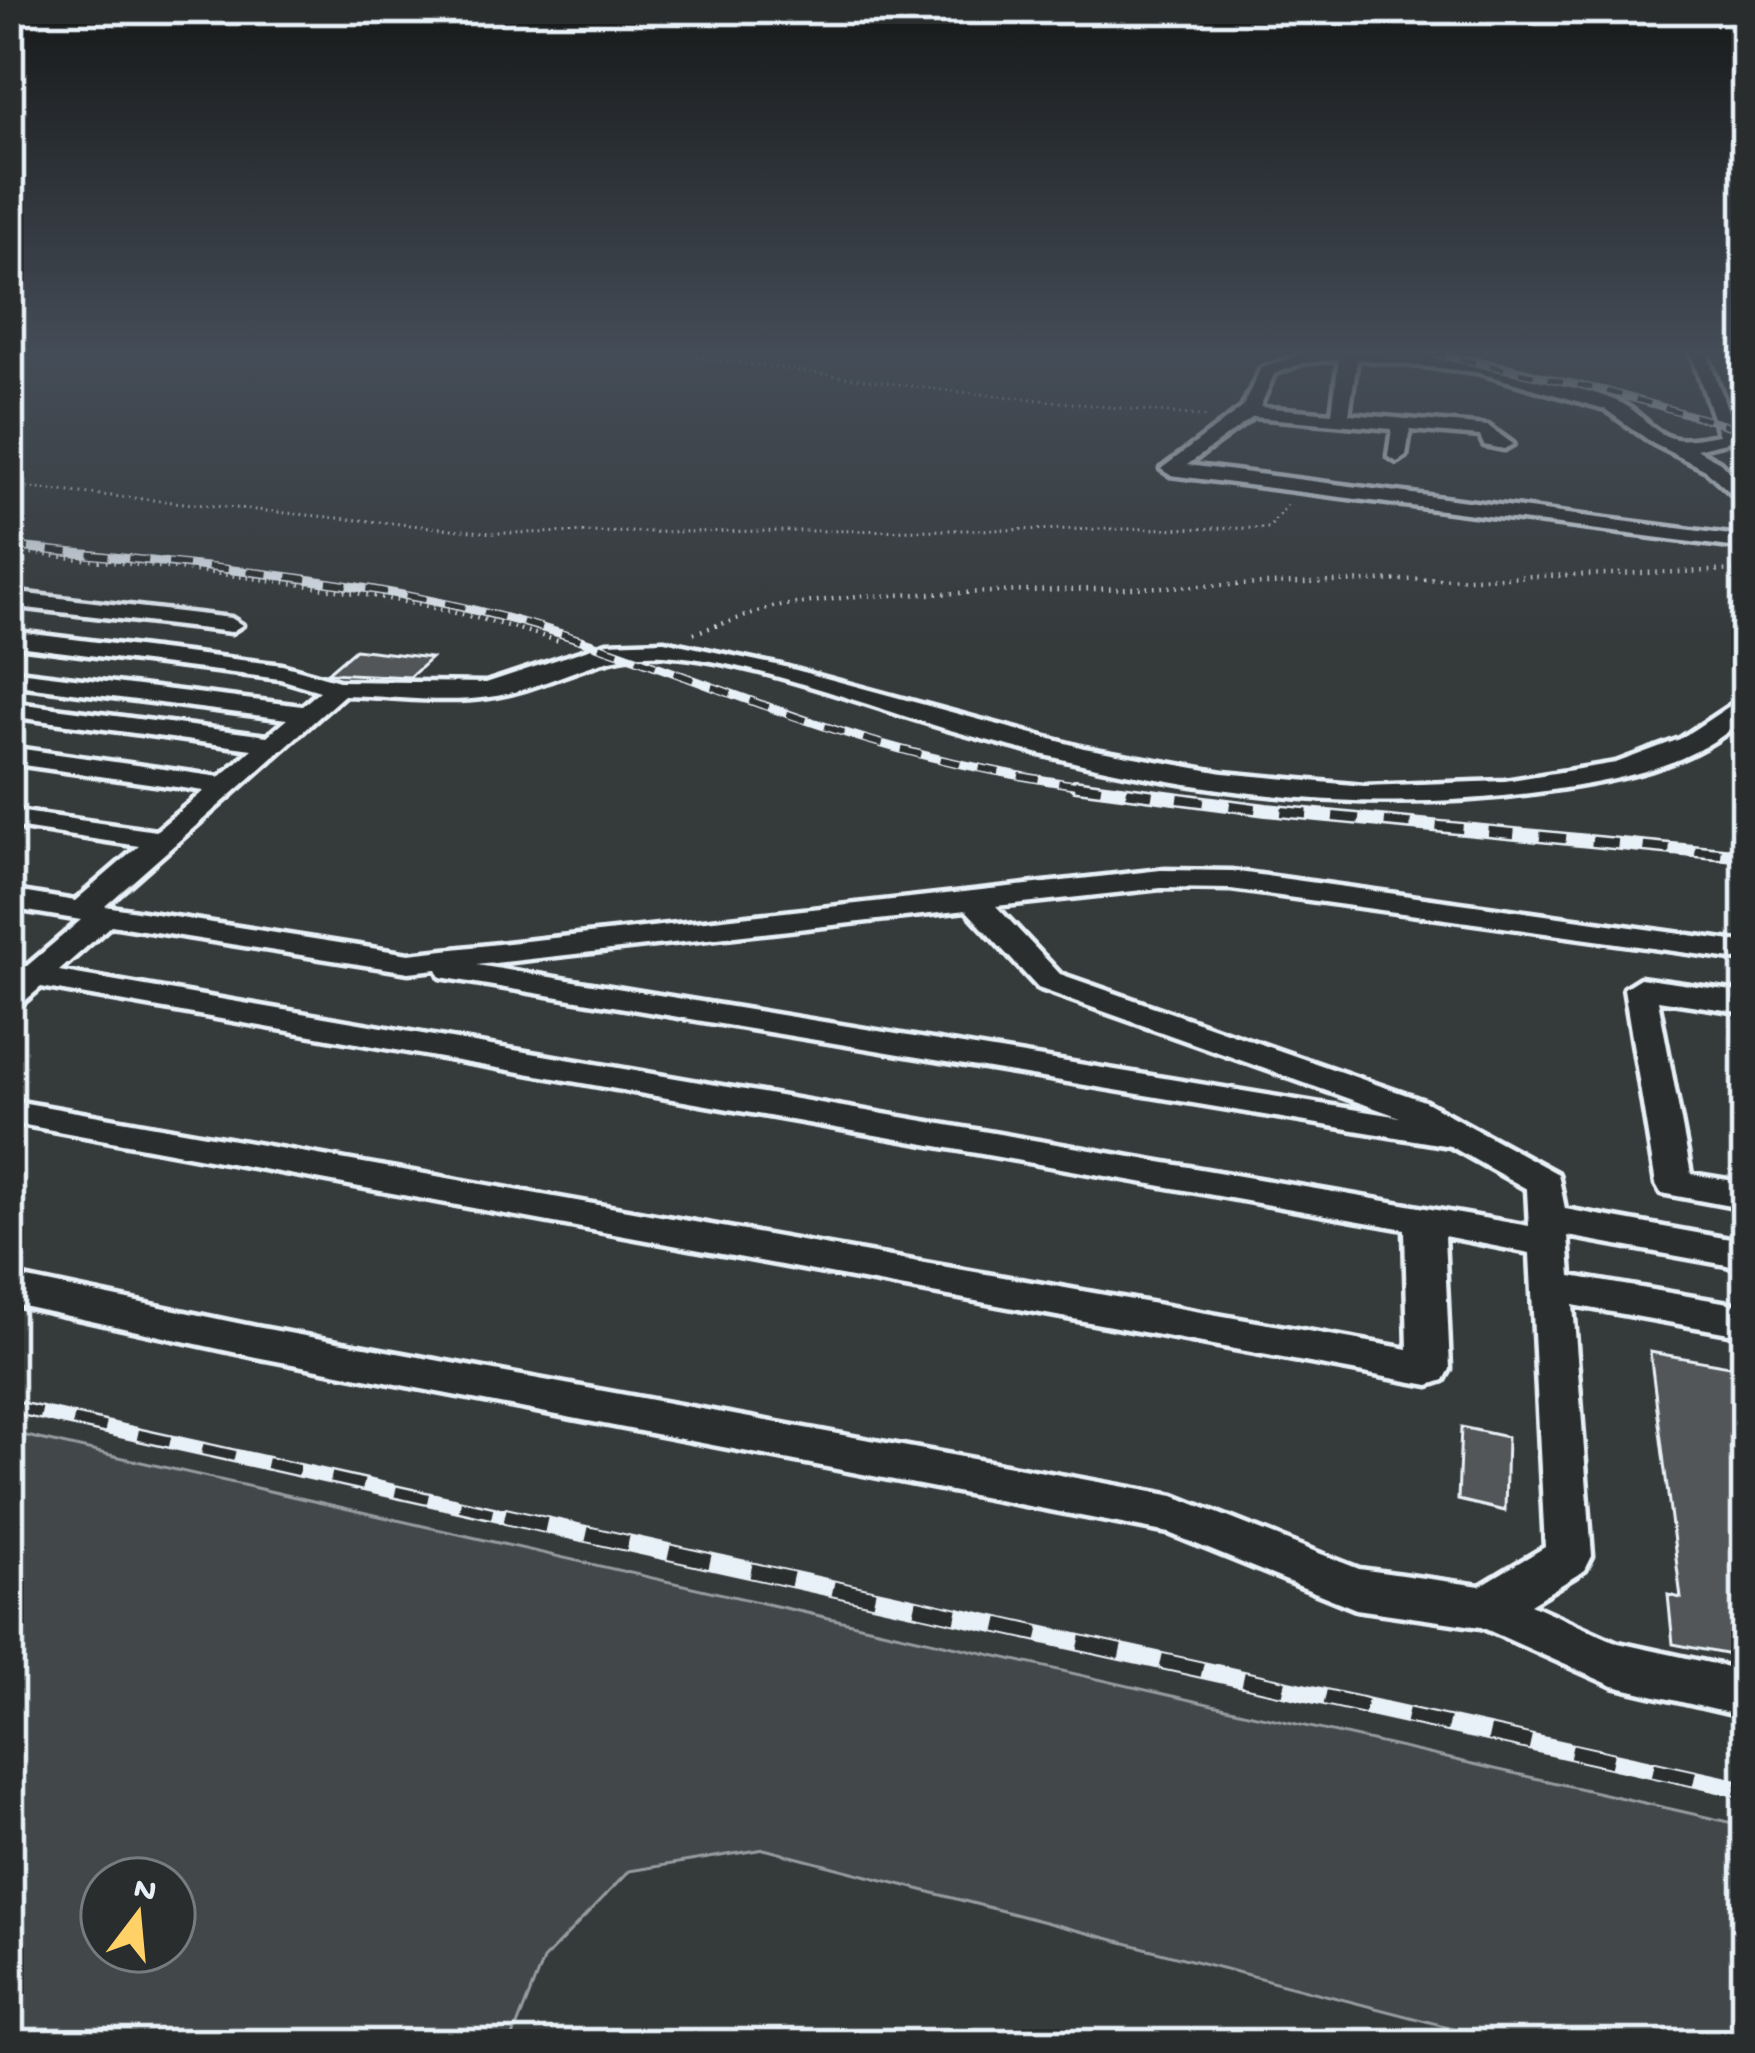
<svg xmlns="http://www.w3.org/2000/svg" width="1755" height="2053" viewBox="0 0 1755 2053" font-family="'Gochi Hand',sans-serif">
<rect width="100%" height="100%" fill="#2a2d2e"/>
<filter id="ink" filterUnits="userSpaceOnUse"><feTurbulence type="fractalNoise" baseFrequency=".00833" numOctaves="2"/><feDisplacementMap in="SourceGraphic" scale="24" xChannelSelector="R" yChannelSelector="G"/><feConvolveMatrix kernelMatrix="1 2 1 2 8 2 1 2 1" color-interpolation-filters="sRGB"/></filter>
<g filter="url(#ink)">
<path fill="#363a3b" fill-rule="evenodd" d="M9,353h1737v1473l-1737,-394z
M9,1652l755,197 750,195h-1505zM102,1879h72v72h-72z"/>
<path fill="#424648" stroke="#959ca0" stroke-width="3" fill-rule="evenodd" d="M9,1432l1737,394v218h-232l-750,-195 -135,22 -86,89 -33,84h-501zM102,1879h72v72h-72z"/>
<path fill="#535759" stroke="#e8f1f8" stroke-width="3" d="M355,649l76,9 -21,19 -83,-4z
M1650,1352l96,17v289l-73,-14 -5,-49 13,3z
M1461,1427l46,10 -2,74 -47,-11z"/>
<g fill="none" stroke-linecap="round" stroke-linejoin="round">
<defs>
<path id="minor" d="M1421,353c67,7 136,25 198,49 20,8 33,31 53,36 14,4 33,-1 47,-3l-28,-82h16l31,86 -42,10 24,13 26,28v17l-40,-37 -52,-26 -49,-35 -129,-37 -119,-13 -8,55 139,12 25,18 -9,5 -20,-4 -4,-9 -70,-6 -4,26 -9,6 -9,-6 4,-27 -139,-12 -66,48 559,72v12l-576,-74 -9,-6 81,-61 19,-40 46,-15zM1339,359l-7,54 -72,-6 14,-33 28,-11z
M9,592l222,26 11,7 -11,7 -222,-26z
M9,631l273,34 57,16 147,2 121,-40 57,-2 117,25 303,82 139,25 141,13 141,-5 111,-18 64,-24 66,-44v21c-52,51 -131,65 -201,75 -198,29 -400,-5 -591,-60 -88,-25 -200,-70 -290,-76 -67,-4 -112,33 -175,42 -46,7 -98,-1 -145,-2l-239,211 304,48 752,-84 70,1 515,72v18l-515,-72 -70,-1 -165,18 64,68 364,127 134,73 7,35 181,33v31l-19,-8 -159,-29 3,40 175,30v30l-173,-31 19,251 -7,14 -55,34 88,39 128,28v46l-133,-31 -132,-59 -125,-18 -187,-76 -913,-176 -247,-54v-28l247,52 918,169 185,73 121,17 65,-39 -15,-294 -86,-17 6,133 -6,11 -15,5 -1420,-263v-22l1399,249 -3,-120 -1364,-242 -21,18 -11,3v-45l18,3 54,-46 -72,-12v-18l66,11 64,-55 -130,-20v-16l147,21 48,-40 -195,-28v-16l211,30 32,-28 -243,-33v-14l258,34 20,-17 -278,-35v-14l293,36 18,-15 -40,-12 -271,-34zM966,910l72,78 362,129 -923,-152zM111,925l298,47 28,-3 4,8 11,2 998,167 77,43 2,37 -1470,-255z
M1640,978l106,15v20l-88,-13 33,174 55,9v26l-85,-16 -5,-9 -32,-196z"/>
</defs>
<use href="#minor" stroke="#e8f1f8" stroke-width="9"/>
<path stroke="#e8f1f8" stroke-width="3" stroke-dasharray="1.5 4.5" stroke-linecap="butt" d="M667,353l275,37 267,27
M9,486l484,47 776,-5 20,-26"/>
<path stroke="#e8f1f8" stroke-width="4.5" stroke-dasharray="1.5 6" stroke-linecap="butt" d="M9,551c187,21 372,33 552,91
M694,633l79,-26 84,-11 889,-26"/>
<use href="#minor" fill="#2a2d2e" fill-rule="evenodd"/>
<defs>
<path id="rail-far4" d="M1431,353l176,38 139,40"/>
<path id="rail-far3" d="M9,546c171,19 345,30 512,76 117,32 228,83 344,117 76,23 153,38 231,49"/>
<path id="rail-far2" d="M1075,785l191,25 480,46"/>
<path id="rail-far1" d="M9,1406l510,113"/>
<path id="rail" d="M505,1516l1241,274"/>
</defs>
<use href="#rail-far4" stroke="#e8f1f8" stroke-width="8"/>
<use href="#rail-far3" stroke="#e8f1f8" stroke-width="9"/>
<use href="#rail-far2" stroke="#e8f1f8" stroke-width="14"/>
<use href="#rail-far1" stroke="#e8f1f8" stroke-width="15"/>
<use href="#rail" stroke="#e8f1f8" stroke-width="18"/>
<use href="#rail-far4" stroke="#2a2d2e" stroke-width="4.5" stroke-dasharray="15" stroke-linecap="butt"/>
<use href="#rail-far3" stroke="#2a2d2e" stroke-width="6" stroke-dasharray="20" stroke-linecap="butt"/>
<use href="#rail-far2" stroke="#2a2d2e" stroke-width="9" stroke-dasharray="26" stroke-linecap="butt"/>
<use href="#rail-far1" stroke="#2a2d2e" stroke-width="10" stroke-dasharray="33" stroke-linecap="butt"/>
<use href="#rail" stroke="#2a2d2e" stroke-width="14" stroke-dasharray="42" stroke-linecap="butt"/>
</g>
</g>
<linearGradient id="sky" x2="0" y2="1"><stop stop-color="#171919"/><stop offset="0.55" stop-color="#444c57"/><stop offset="1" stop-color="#444c57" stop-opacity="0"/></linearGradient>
<rect width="1755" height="641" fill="url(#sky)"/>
<rect width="1755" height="2053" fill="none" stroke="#2a2d2e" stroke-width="48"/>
<rect x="24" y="24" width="1707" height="2005" fill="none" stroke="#e8f1f8" stroke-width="4.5" filter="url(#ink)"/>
<g transform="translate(138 1915) rotate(16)"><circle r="57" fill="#2a2d2e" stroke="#767b7f" stroke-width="3"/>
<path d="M0-9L21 45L0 30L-21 45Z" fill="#ffd166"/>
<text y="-18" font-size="33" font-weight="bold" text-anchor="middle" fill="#e8f1f8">N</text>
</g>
</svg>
